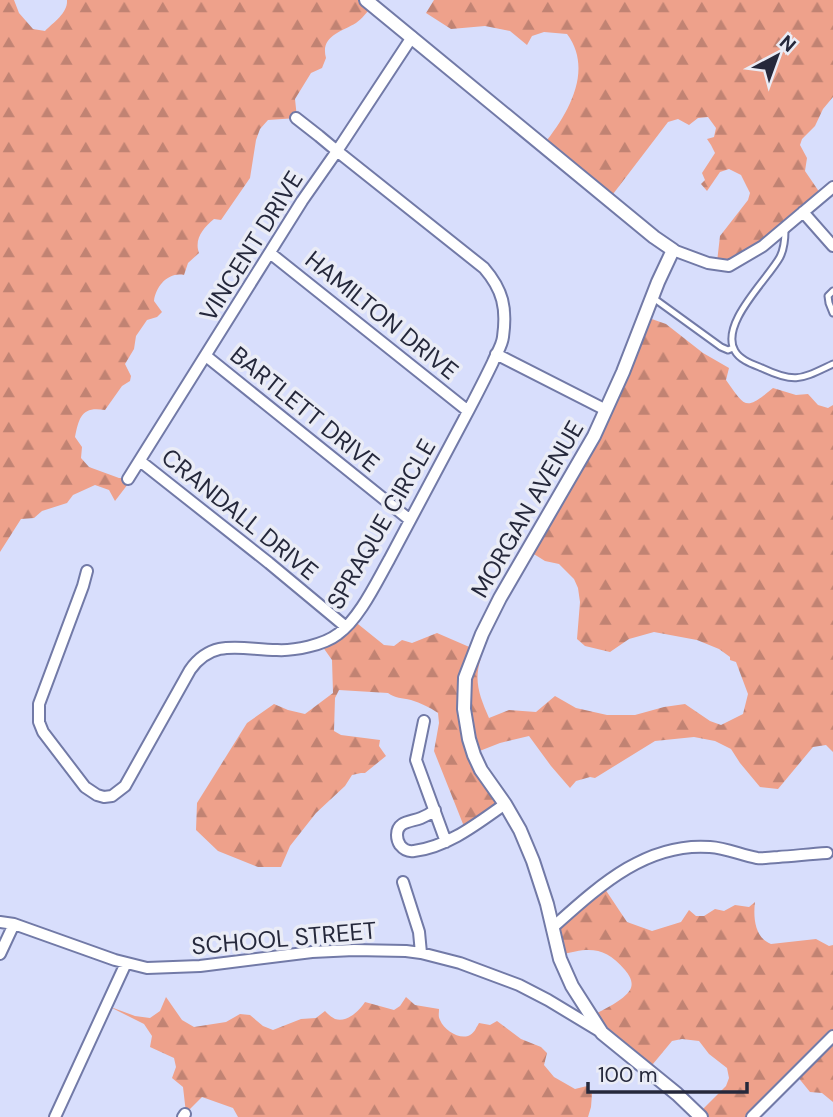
<svg xmlns="http://www.w3.org/2000/svg" width="833" height="1117" viewBox="0 0 833 1117" font-family="'DM Sans',sans-serif">
<defs>
<pattern id="forest-firs" width="22" height="20" patternUnits="userSpaceOnUse" patternTransform="scale(1.75)"><rect width="22" height="20" fill="#eea18b"/><path d="M5 1l3.5 6h-7zM16 11l3.5 6h-7z" fill="#c18373"/></pattern>
</defs>
<rect width="100%" height="100%" fill="#d8defc"/>
<path fill="url(#forest-firs)" d="M0,0h14l5,13 14,16 12,2c9,-9 23,-18 22,-31h301l4,6c-5,6 -10,13 -16,17 -15,9 -36,13 -30,35l-4,10 -11,5 -16,26 2,19 -29,2 -8,9 -4,11 -6,38 -29,42 -7,-1c-11,9 -20,20 -15,34l-11,10 -4,12c-16,-3 -28,11 -30,26l8,11 -5,5 -10,3 -11,16 -2,13 -9,15 6,12 -1,5 -8,5 -17,24c-23,-4 -26,7 -30,27l7,10 -1,11 8,9 30,11h10l-1,6 -13,17 -6,-11 -14,-5 -22,10 -6,8 -25,8 -8,7 -13,1 -21,33z
M434,0h399v97l-10,12 -8,17 -13,13 -2,6 7,13 -2,13 17,25 -83,65 -22,1 3,-26 28,-36 2,-7 -9,-18 -12,-6 -9,3 -13,19 -6,-7 4,-4 -3,-7 13,-20 -4,-8 -4,-6 7,-2 2,-9 -8,-11 -10,1 -9,7 -11,-6 -10,3 -58,76 -66,-54c24,-30 50,-74 23,-110l-23,-2 -12,4 -5,9 -17,-14 -25,-5 -34,3 -25,-16z
M646,317l20,7 37,29 26,15 -3,12c20,28 19,31 47,8l23,7 12,-1 10,11 10,3 5,-3v347l-7,-7 -13,2 -35,42 -18,-2 -20,-24 -9,-14 -16,-8 -21,-4 -39,4 -60,37 -5,-1 -14,4 -6,7 -19,-22 -22,-30 -29,7 -23,9 27,48 -39,29 -31,-78 5,-28 -1,-10c-9,-6 -17,-10 -27,-13 -9,-2 -16,-2 -23,-7l-49,-3 -4,8 -1,33 7,4 39,5 -1,6 7,10 -21,17h-4l-9,2 -7,11 -29,27 -26,33 -9,21h-23l-40,-16 -22,-21 1,-27 50,-80 27,-19 14,6 17,4 28,-21 -1,-33 -12,-17 33,-23 31,25 10,1 8,-6 10,3 25,-10 37,16 2,6 5,3c-8,23 -1,39 8,60l20,-8 27,2 19,-16 21,12 31,7h28l29,-8 21,-3 25,17 11,4 22,-11 5,-20 -12,-32 -6,-2v-3l-11,-8 -22,-9 -43,-8 -25,7 -19,13 -25,-6 -8,-7 3,-37 -2,-14 -4,-9 -15,-15 -14,-3 -16,-10 67,-117z
M603,886l24,36 25,9 29,-9 8,-12 7,6h8l11,-7 9,2 11,-6 14,2 6,-5c-2,16 0,36 16,42l45,-5 13,7 4,-1v157l-11,-9 -12,-1 -13,-16 -44,41h-49l-5,-4 27,-27 3,-8 -2,-10 -18,-14 -10,-13 -17,-2 -10,2 -24,29 -34,-28 -21,-27c10,-5 31,-15 37,-25 4,-7 0,-14 -5,-20 -20,-24 -36,-23 -65,-15l-4,-30z
M166,997l16,23 12,7 32,-5 14,-8 10,1 13,11 10,4 28,-11 15,-1 9,-7c3,3 6,6 10,8 12,4 24,-8 30,-17l29,8 6,-4 6,-9 9,8 24,4c0,5 -1,7 1,11 4,10 18,19 28,16 6,-2 8,-8 11,-13l11,2 7,-4 24,18 20,8 6,6 -3,12 10,12 21,12 12,-3 5,8 -1,13 -3,10h-350l-5,-9 -31,-11 -16,16 -3,-26 -11,-9 4,-11 -2,-9 -24,-11 2,-11 -8,-12 -36,-18 27,10 15,2 10,-7z"/>
<g fill="none" stroke-linecap="round" stroke-linejoin="round">
<defs>
<path id="service" d="M785,230c0,9 -1,19 -5,27 -12,22 -61,67 -45,94 5,9 17,13 27,17 34,16 39,11 71,-4
M833,291l-5,5 1,7 4,10
M652,297l69,50 7,3 5,-2"/>
<path id="minor" d="M803,212l30,34
M673,250l35,13 21,3 34,-20 70,-59
M270,253l198,158
M496,354l110,56
M206,356l204,164
M140,461l129,102 77,64
M128,479l174,-278 35,-50 75,-114
M87,571l-4,15 -44,118v18l4,10 42,55 12,8 7,2 8,-1 13,-10 65,-116c23,-33 53,-20 87,-20 17,1 47,-5 61,-16 21,-15 38,-51 51,-74 25,-47 50,-94 75,-141 10,-19 20,-38 29,-57 3,-8 9,-16 10,-25 4,-29 0,-47 -19,-69l-147,-117 -18,-15 -23,-18
M424,721l-8,39 30,82
M435,810c-4,3 -9,6 -14,8 -10,4 -24,3 -24,17 0,5 1,7 3,10 4,5 8,7 14,6 34,-4 64,-28 91,-47
M403,882l16,50 2,21
M0,922l14,2 101,36 32,8 53,-2 112,-14 42,-2 52,1 15,2 39,10 59,22 29,15 53,32
M552,928c45,-40 93,-86 158,-81 16,1 31,8 47,11 7,1 14,-1 21,-1 16,-1 32,-3 49,-4
M0,954l14,-30
M55,1117l71,-154
M183,1117l2,-3
M752,1117l81,-81"/>
<path id="tertiary" d="M366,0l288,237 19,13 -15,32 -35,90 -29,64 -94,162 -18,36 -17,44 -1,31 5,30 5,16 7,15 24,34 15,26 13,31 14,43 13,55 12,27 30,47 75,61 24,23"/>
</defs>
<use href="#service" stroke="#727aa7" stroke-width="9"/>
<use href="#minor" stroke="#727aa7" stroke-width="14"/>
<use href="#tertiary" stroke="#727aa7" stroke-width="16"/>
<use href="#service" stroke="#fff" stroke-width="5"/>
<use href="#minor" stroke="#fff" stroke-width="10"/>
<use href="#tertiary" stroke="#fff" stroke-width="12"/>
</g>
<g text-anchor="middle" dominant-baseline="central" stroke-width="7" stroke-linejoin="round" paint-order="stroke">
<g font-size="24" fill="#25283b" stroke="#eaecf6">
<text transform="translate(251 246) rotate(-58)">VINCENT DRIVE</text>
<text transform="translate(382 315) rotate(39)">HAMILTON DRIVE</text>
<text transform="translate(305 409) rotate(39)">BARTLETT DRIVE</text>
<text transform="translate(527 509) rotate(-60)">MORGAN AVENUE</text>
<text transform="translate(240 514) rotate(39)">CRANDALL DRIVE</text>
<text transform="translate(381 524) rotate(-60)">SPRAQUE CIRCLE</text>
<text transform="translate(284 938) rotate(-5)">SCHOOL STREET</text>
</g>
</g>
<g transform="translate(777 56) rotate(41)" stroke="#eaecf6" stroke-width="5" paint-order="stroke">
<path d="M0-5L12 26L0 18L-12 26Z" fill="#25283b"/>
<text y="-10" font-size="19" font-weight="bold" text-anchor="middle" fill="#25283b">N</text>
</g>
<path d="M588 1082v10h159v-10" fill="none" stroke="#25283b" stroke-width="3.5"/>
<text x="598" y="1082" font-size="21" fill="#25283b" stroke="#eaecf6" stroke-width="5" paint-order="stroke">100 m</text>
</svg>
